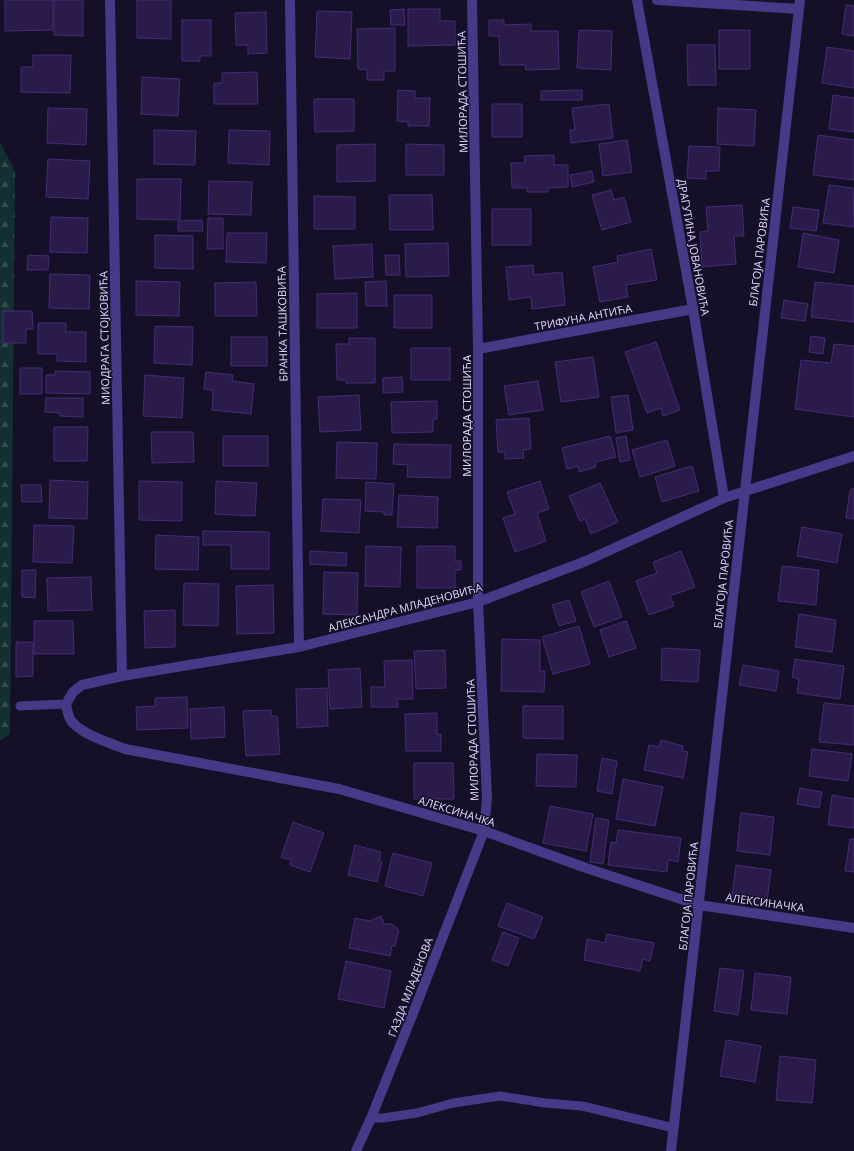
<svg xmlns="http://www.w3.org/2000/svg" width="854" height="1151" viewBox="0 0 854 1151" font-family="'Open Sans',sans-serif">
<defs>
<pattern id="forest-firs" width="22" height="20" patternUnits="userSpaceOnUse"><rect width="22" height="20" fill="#123032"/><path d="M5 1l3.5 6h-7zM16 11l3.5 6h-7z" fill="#344d51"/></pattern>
</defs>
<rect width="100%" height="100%" fill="#160f28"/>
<path fill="url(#forest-firs)" d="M0,142l15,29 -5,563 -10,7z"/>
<path fill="#2a1b4a" stroke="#432d76" d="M5,0h48v30l-48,1z
M54,0h29v36l-29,-1z
M137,0h34v39l-34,-1z
M846,5l8,1v30l-12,-2z
M404,9l1,16h-14l-1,-15z
M408,9h32v12h15v24l-47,1z
M317,11l35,1 -2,47 -35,-2z
M266,12l1,41 -19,1v-9h-12l-1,-32z
M182,20h29v36h-11v5h-18z
M489,20h15v5l27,-1v7h27l1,38 -33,1 -1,-5h-25l-1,-29h-10z
M395,28v43h-11v9h-17v-10l-9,-1 -1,-40z
M579,30l33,1 -1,39 -34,-2z
M719,30h31v39h-31z
M687,45h28l1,40h-28z
M827,47l27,4v37l-32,-5z
M33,55h38l-1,38 -49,-1v-25h12z
M257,72l1,32h-44v-21h8v-10z
M142,77l38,2 -2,37 -37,-2z
M398,90l17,1v7h15l-1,28h-21v-4l-11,-1z
M582,90v10h-41v-9z
M833,95l21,3v34l-25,-3z
M314,99h40v32l-39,1z
M492,104h30v33h-30z
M609,104l4,34 -42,5 -1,-13h5l-3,-22z
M48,108l39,1 -1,36 -39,-2z
M718,108l38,2 -2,36 -37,-2z
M154,130l42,1 -1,34 -41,-1z
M229,130l41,1 -1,34 -41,-2z
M818,135l36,5v40l-41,-5z
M627,140l5,32 -29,4 -4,-32z
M375,144v37l-38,1v-37z
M406,144l38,1v30h-38z
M689,146l31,1 -1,24h-13v8l-19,-1z
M554,155v10h14v22l-20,1v4h-21v-4h-15l-1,-25h14l-1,-7z
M48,159l42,2 -2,38 -42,-2z
M592,171l2,11 -22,5 -2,-12z
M137,179h44l-1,41 -43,-1z
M209,181l43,1 -1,33 -43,-1z
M829,185l24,3 1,39 -31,-4z
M611,190l3,10 10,-3 7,25 -29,8 -10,-35z
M389,195h43l1,35h-43z
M314,196l41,1v32h-41z
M742,205l2,31h-10l2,28 -34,3 -2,-35 8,-1 -2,-24z
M793,207l26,3 -3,21 -26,-3z
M492,209h39v36h-39z
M51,217l37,1 -1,35 -37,-1z
M208,218h15v31h-16z
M202,220l1,11h-25v-10z
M227,233h40l-1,30 -40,-1z
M803,233l36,7 -5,33 -36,-6z
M155,235l38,1v33l-38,-1z
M448,243l1,33 -43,1 -1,-33z
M372,244l1,33 -38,2 -2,-33z
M651,249l6,31 -31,5 2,12 -28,5 -7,-35 25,-5 -1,-6z
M28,255l21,1 -1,14h-21z
M385,255h14l1,20h-14z
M533,265l1,10 28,-3 3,33 -33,4 -1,-12 -22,3 -3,-33z
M50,274l40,1 -1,34 -40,-1z
M136,281l44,1 -1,34 -43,-1z
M386,281l1,25h-21l-1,-24z
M256,282l1,34h-42v-33z
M815,282l39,4v36l-43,-5z
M357,293v35h-40v-34z
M394,295h38v33h-38z
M784,300l24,4 -3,17 -24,-3z
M3,311h29l1,18h-7v14h-23z
M38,323h28v9h20v30l-29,-1v-7h-19z
M155,326l38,1 -1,38 -38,-2z
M811,336l14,2 -2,16 -14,-2z
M231,337h36v29h-36z
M349,338h26v45h-29v-3h-9l-1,-36h13z
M656,342l24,68 -17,6 -2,-8 -14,5 -22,-61z
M834,344l20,2v71l-59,-8 6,-49 30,3z
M411,348h39v32h-39z
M593,357l6,40 -38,5 -6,-40z
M20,368h22v26h-22z
M55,371l35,1v22l-44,-1v-18h9z
M206,372l27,3 -1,6 22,3 -3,30 -39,-4 1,-20 -9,-1z
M145,375l39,3 -2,40 -39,-2z
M402,377l1,15 -20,1v-15z
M538,381l5,29 -34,5 -5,-29z
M359,395l2,35 -41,2 -2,-35z
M628,395l5,35 -17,3 -5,-36z
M46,398h37v19l-23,-1v-3l-15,-1z
M437,401v18h-4v13l-41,1 -1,-31z
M529,418l2,31 -8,1 1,8 -19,1v-7h-7l-2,-32z
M54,427h34l-1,34h-33z
M151,432h42l1,30 -42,1z
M223,436h45v30h-45z
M610,436l6,21 -21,5 1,5 -17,5 -1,-6 -11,3 -5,-21z
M626,436l4,24 -10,2 -4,-24z
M667,440l8,26 -35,11 -8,-27z
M337,442l40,1 -1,36 -40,-1z
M394,444l57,1 -1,33 -43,-1 1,-12 -15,-1z
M692,466l7,25 -37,11 -7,-25z
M50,480l38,2 -1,37 -38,-1z
M139,481l43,1v39l-43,-1z
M216,481l41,2 -2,33 -40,-2z
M540,481l9,28 -12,4 9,28 -31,11 -12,-34 12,-4 -8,-22z
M366,482l28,2 -2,31h-8v-3l-19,-1z
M600,483l18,39 -27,12 -6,-15 -5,2 -11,-25z
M21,485h20l1,17h-20z
M854,488v31l-8,-1 4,-28z
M399,495l39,2 -1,31 -40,-1z
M323,499l38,1 -2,33 -38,-2z
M34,525l40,1 -2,37 -39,-1z
M802,527l40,7 -5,29 -40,-7z
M203,531l66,1v37h-38v-24h-28z
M156,535l43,2 -1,33 -43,-1z
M366,546l35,1 -1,40 -35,-1z
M417,546h38v15h6v9h-6v18h-38z
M310,551l37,2 -1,13 -36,-2z
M681,551l14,36 -25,9 4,10 -25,9 -13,-34 21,-8 -4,-11z
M782,566l37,4 -3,35 -38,-4z
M22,570h14l-1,28 -13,-1z
M324,572l34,1 -1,42 -34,-1z
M91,577l1,33 -44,1 -1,-33z
M609,581l13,36 -28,10 -13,-35z
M184,583l35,1 -1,42 -35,-1z
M273,585l1,48 -37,1 -1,-48z
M569,600l7,21 -17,5 -7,-21z
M175,610v37l-30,1 -1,-37z
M799,614l37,6 -4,32 -37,-5z
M34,621h39l1,33h-40z
M626,621l10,27 -27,9 -9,-27z
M579,626l11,38 -37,10 -11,-37z
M502,639l38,1v31h5l-1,21 -43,-1z
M16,642h17v34l-17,1z
M662,648l38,2 -2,32 -37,-2z
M445,650l1,38 -30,1 -2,-38z
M795,659l49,7 -4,33 -43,-6 2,-14 -7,-2z
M412,660l1,39h-16l1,8h-27v-20h14l-1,-26z
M743,665l36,6 -3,20 -37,-6z
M360,668l2,39 -32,2 -2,-39z
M327,688l1,38 -31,2 -1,-39z
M187,697l1,31 -51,2 -1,-23 19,-1v-8z
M824,703l30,3v39l-35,-3z
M523,706h40v33l-40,-1z
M224,707l1,30 -34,2 -1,-30z
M271,710v6h6l3,38 -34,2 -3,-45z
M437,713v21h4v17h-35l-1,-37z
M661,740l22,6 -1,5 6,1 -5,26 -39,-8 5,-25 10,2z
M812,749l40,5 -4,27 -39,-5z
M537,754l40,1 -1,32 -40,-1z
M602,758l15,3 -5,33 -15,-3z
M414,763h39l1,36h-40z
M623,779l40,8 -8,39 -39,-7z
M800,788l22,4 -3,16 -22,-4z
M832,795l22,4v29l-26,-3z
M550,806l43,8 -7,37 -43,-8z
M741,813l33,4 -4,38 -33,-4z
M596,818l13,2 -6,44 -13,-2z
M293,822l31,11 -14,39 -20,-7 1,-5 -10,-3z
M618,830l63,8 -3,24 -10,-2 -1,12 -59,-7 3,-23 5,1z
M850,839h4v33l-9,-1z
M355,845l26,7 -2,9 3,1 -5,20 -29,-7z
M393,853l39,10 -9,33 -38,-10z
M736,865l35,5 -4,31 -35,-4z
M507,903l36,14 -9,22 -36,-13z
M381,916l3,8h8l7,6 -4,16h-3l-2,10 -41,-8 6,-30 15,3z
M503,932l16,6 -11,28 -16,-6z
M607,934l47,9 -4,18 -7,-2 -3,12 -56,-11 3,-21 18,4z
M346,961l45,10 -7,37 -46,-9z
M720,968l24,3 -6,44 -24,-4z
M755,973l36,4 -4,37 -36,-4z
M726,1040l35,6 -6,36 -35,-6z
M780,1056l36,4 -4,43 -36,-3z"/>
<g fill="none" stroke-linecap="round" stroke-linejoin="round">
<path stroke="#453a88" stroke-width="9" d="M20,706l46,-2
M371,1118h12l34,-5 36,-10 47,-7 45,7 37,3 92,22"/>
<path stroke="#453a88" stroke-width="10" d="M110,0l12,676
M290,0l9,647
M637,0l56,309 31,189
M657,0l142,9
M478,349l215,-40
M854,456l-130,42 -138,63 -108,41 -179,45 -177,29 -40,9 -9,7 -7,12c1,6 2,13 6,18 13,14 36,20 53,27l214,40 145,42 102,37 113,37 155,23
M356,1151l15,-33 41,-102 72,-185 3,-33 -9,-196v-253l-6,-349
M671,1151l129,-1151"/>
</g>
<g text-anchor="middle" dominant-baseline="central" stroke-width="3" stroke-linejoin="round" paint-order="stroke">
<g font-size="11" fill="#e0d7ff" stroke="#160f28">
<text transform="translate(462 92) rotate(-91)">МИЛОРАДА СТОШИЋА</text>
<text transform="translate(694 247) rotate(80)">ДРАГУТИНА ЈОВАНОВИЋА</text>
<text transform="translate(759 252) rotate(-83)">БЛАГОЈА ПАРОВИЋА</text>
<text transform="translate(583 317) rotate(-11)">ТРИФУНА АНТИЋА</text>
<text transform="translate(282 324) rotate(-91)">БРАНКА ТАШКОВИЋА</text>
<text transform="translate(104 338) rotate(-91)">МИОДРАГА СТОЈКОВИЋА</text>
<text transform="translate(466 416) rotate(-90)">МИЛОРАДА СТОШИЋА</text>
<text transform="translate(723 574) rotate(-84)">БЛАГОЈА ПАРОВИЋА</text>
<text transform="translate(405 607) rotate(-15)">АЛЕКСАНДРА МЛАДЕНОВИЋА</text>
<text transform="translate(472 740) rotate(-92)">МИЛОРАДА СТОШИЋА</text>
<text transform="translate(457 811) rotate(17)">АЛЕКСИНАЧКА</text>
<text transform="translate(688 896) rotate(-84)">БЛАГОЈА ПАРОВИЋА</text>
<text transform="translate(765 902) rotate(8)">АЛЕКСИНАЧКА</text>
<text transform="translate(410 987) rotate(-69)">ГАЗДА МЛАДЕНОВА</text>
</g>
</g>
</svg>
